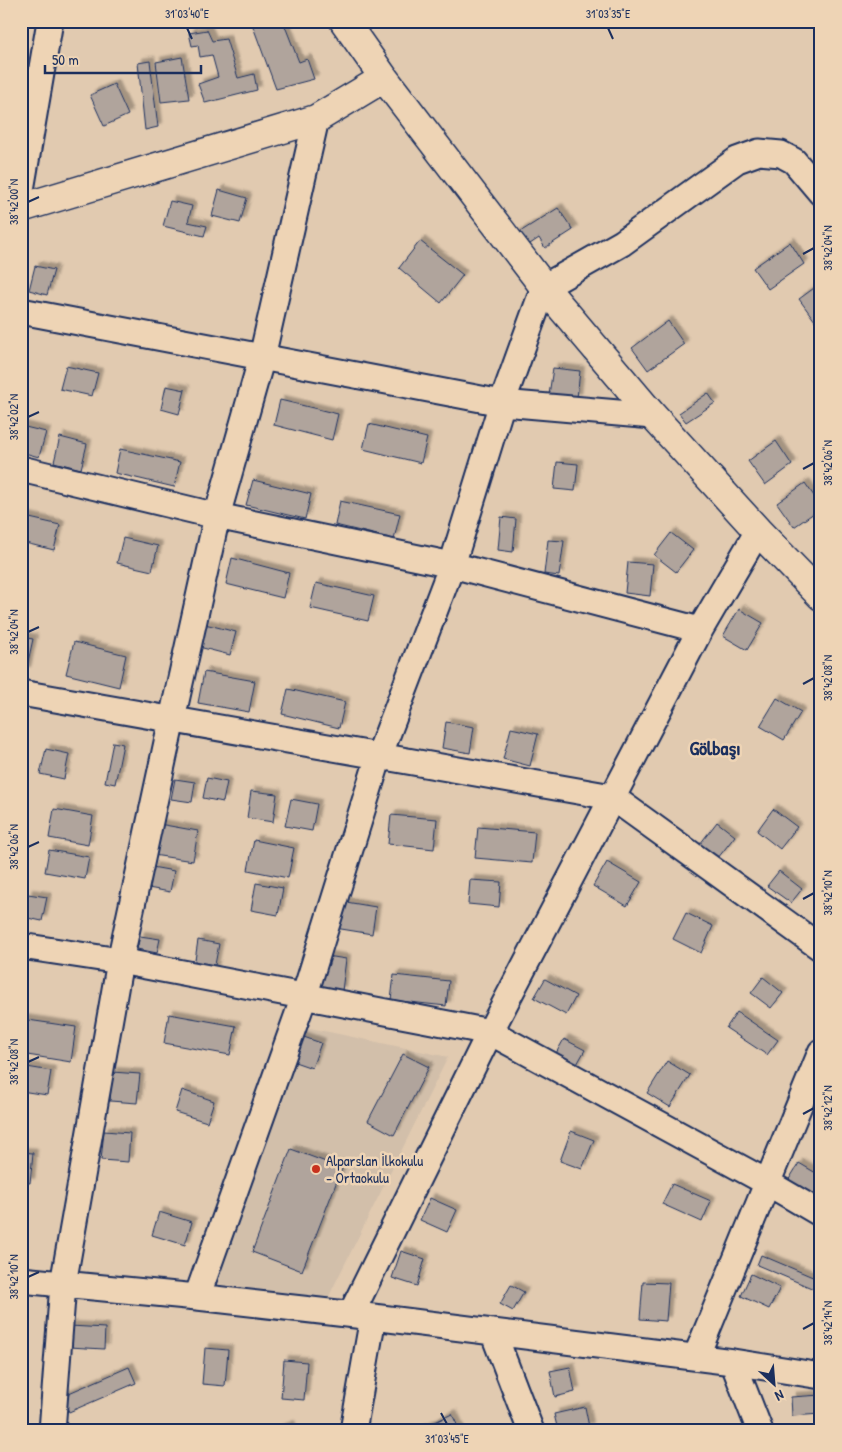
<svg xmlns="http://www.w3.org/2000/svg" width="842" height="1452" viewBox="0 0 842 1452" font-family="'Patrick Hand',sans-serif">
<defs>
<filter id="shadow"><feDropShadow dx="4.5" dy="-4.5" stdDeviation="1" flood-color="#0004"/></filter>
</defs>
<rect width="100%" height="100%" fill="#e1cab0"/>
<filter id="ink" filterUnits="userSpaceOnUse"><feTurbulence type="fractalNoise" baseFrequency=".02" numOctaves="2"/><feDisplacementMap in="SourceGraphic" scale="10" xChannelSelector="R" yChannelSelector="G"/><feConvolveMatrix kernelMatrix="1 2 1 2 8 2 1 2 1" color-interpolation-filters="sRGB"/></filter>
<g filter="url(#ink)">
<path fill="#d2bfaa" d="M286,1023l162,34 -121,243 -123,-18z"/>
<path fill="#b0a49c" stroke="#1b2f5e" filter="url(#shadow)" d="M251,21h32l16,41 8,-3 7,20 -38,10z
M207,30l5,11 14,-2 12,39 16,-4 3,16 -52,13 -7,-19 20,-7 -6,-22 -12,2 -2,-12 -6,1 -3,-13z
M182,57l7,42 -28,3 -5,-40z
M150,61l8,66 -13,3 -7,-67z
M114,84l14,31 -24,11 -14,-31z
M219,190l28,8 -7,25 -28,-7z
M170,201l22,5 -4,16 19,4 -3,10 -41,-10z
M558,208l15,22 -28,18 -6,-10 -15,10 -9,-13z
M420,241l43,34 -22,28 -42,-35z
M790,242l14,22 -36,25 -15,-21z
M35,266l19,4 -7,25 -18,-5z
M821,283v33l-6,5 -16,-22z
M668,321l16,23 -36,26 -16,-22z
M66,366l32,7 -6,23 -32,-7z
M553,368l27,3 -3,27 -28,-3z
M166,386l19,4 -6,24 -18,-5z
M708,393l7,10 -29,19 -7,-9z
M280,400l58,14 -6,26 -58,-15z
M369,424l58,14 -6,25 -58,-14z
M21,426l25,6 -7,25 -18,-5z
M60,437l27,7 -6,25 -27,-7z
M776,441l16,24 -27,20 -17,-24z
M120,449l60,13 -6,25 -59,-14z
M557,462l21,2 -3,27 -21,-2z
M253,480l58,14 -6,25 -59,-14z
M805,483l16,23v2l-27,19 -17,-24z
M340,501l60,13 -6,25 -59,-14z
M21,516l39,9 -6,25 -33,-8z
M501,517l15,2 -3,33 -15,-2z
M671,533l22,17 -17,22 -22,-17z
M123,538l35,8 -6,25 -35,-8z
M548,540l16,1 -5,35 -15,-2z
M232,558l57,15 -6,25 -57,-14z
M628,562l25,2 -3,32 -25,-3z
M316,583l58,13 -6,25 -58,-13z
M739,609l24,14 -16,27 -24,-14z
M205,624l31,8 -6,23 -31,-8z
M21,637l12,2 -7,32h-5z
M74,642l52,13 -7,32 -53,-13z
M204,672l51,9 -6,31 -51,-9z
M288,689l57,13 -6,26 -57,-14z
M777,698l24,14 -17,28 -24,-14z
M446,722l28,5 -4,26 -28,-5z
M511,728l27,6 -8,32 -27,-7z
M113,742l10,2 -8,40 -10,-2z
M46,749l23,5 -5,25 -24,-5z
M207,778l20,4 -4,20 -20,-4z
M175,779l20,3 -3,20 -21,-3z
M251,791l26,3 -4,28 -26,-4z
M291,799l26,5 -5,27 -27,-5z
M54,809l39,7 -5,29 -39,-7z
M773,809l24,18 -17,22 -23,-18z
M391,815l46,4 -3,30 -46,-5z
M717,822l18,14 -17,22 -18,-14z
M159,824l39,7 -5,30 -40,-6z
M478,827l57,5 -3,31 -57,-5z
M254,840l40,8 -6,30 -40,-8z
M49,850l40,7 -4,22 -40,-7z
M607,862l34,20 -14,24 -34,-20z
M152,867l22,4 -4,21 -22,-4z
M779,871l23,18 -11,14 -24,-17z
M470,880l31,2 -2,25 -31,-3z
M256,883l27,5 -5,27 -27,-5z
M28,894l19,3 -5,24 -19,-4z
M340,901l36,6 -4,27 -37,-6z
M686,913l27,13 -12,27 -28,-14z
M140,936l20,3 -3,14 -20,-4z
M198,940l21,4 -5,26 -20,-3z
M321,955l25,4 -4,32 -26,-3z
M394,975l55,6 -3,25 -55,-6z
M763,977l20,16 -12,15 -20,-15z
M545,979l31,17 -10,19 -32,-17z
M737,1012l41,28 -11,15 -41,-27z
M169,1014l67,12 -6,29 -66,-12z
M21,1019l55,8 -5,35 -50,-8z
M298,1035l23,8 -9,25 -23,-8z
M564,1039l21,11 -14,25 -21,-11z
M403,1054l26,13 -35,68 -26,-14z
M667,1061l23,14 -20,32 -23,-14z
M21,1066l30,5 -4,24 -26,-4z
M112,1072l28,2 -3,29 -27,-2z
M182,1090l32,11 -7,21 -32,-10z
M104,1131l26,2 -2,29 -27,-2z
M571,1131l23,9 -12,29 -22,-8z
M291,1149l51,19 -40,103 -50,-19z
M21,1152l12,1 -3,30 -9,-1z
M799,1163l22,13v24l-33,-19z
M672,1184l39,17 -9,21 -40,-18z
M430,1198l27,12 -10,22 -27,-12z
M159,1212l33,10 -7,23 -33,-10z
M401,1251l24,8 -8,27 -25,-8z
M761,1255l54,23 6,-13v27l-64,-27z
M751,1274l29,14 -11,21 -28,-13z
M643,1282l26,1 -3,38 -26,-2z
M511,1285l13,7 -11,19 -13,-7z
M70,1326l35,2 -1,21 -35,-2z
M205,1348l23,2 -3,36 -23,-2z
M284,1360l23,2 -3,38 -23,-2z
M129,1367l7,16 -67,29 -7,-16z
M570,1367l5,25 -20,5 -5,-26z
M821,1395v19l-29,2 -1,-19z
M585,1407l4,20 -16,4h-15l-4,-17z
M452,1414l8,17h-44z
M290,1425l2,6h-18z"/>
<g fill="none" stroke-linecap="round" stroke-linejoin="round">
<defs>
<path id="minor" d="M21,190l29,-169
M21,311l481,92 151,13
M21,469l196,47 235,49 248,65
M21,693l591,104 209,151
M21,946l99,15 370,71 278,151 53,31
M21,1280l176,17 176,20 360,45 88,14
M197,1297l107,-300 75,-241 73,-191 50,-162 42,-116 78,-44 115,-83 22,-8 22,2 13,7 27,32
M351,1314l139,-282 210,-402 58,-99
M493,1332l38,99
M696,1357l125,-305
M733,1362l27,69
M52,1431l11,-147 57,-323 52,-242 45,-203 45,-159 54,-238
M353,1431l20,-114"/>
<path id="tertiary" d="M344,21l40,57 160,209 109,129 105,115 63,65
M21,208l295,-89 68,-41"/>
</defs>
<use href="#minor" stroke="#1b2f5e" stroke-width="29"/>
<use href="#tertiary" stroke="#1b2f5e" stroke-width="31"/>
<use href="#minor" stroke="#eed4b5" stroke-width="25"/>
<use href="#tertiary" stroke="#eed4b5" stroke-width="28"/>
</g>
</g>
<path fill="none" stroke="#1b2f5e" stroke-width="2" d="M187,28l5,11M608,28l5,11M28,202l11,-5M803,254l11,-6M28,417l11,-5M803,469l11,-6M28,632l11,-5M803,684l11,-6M28,847l11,-5M803,899l11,-6M28,1062l11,-5M803,1114l11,-6M28,1277l11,-5M803,1329l11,-6M441,1413l6,11"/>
<circle fill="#c8321e" stroke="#eed4b5" stroke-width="2" cx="316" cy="1169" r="5"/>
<g text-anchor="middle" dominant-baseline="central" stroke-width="5" stroke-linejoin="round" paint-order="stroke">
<g font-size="15" fill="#1b2f5e" stroke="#eed4b5" text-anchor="start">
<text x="326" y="1160">Alparslan İlkokulu<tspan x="326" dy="17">- Ortaokulu</tspan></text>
</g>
<g font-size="20" font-weight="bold" fill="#1b2f5e" stroke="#eed4b5">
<text x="715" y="747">Gölbaşı</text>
</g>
</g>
<rect width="842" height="1452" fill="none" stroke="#eed4b5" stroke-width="55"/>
<g transform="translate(774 1384) rotate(154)" stroke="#eed4b5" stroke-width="4" paint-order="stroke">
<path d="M0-4L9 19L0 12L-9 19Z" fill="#1b2f5e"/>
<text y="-8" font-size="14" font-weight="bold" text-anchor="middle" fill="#1b2f5e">N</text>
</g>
<path d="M45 65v8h156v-8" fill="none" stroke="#1b2f5e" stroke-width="2.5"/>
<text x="52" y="65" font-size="15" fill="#1b2f5e" stroke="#eed4b5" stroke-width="4" paint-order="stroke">50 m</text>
<rect x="28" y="28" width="786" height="1396" fill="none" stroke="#1b2f5e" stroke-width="2"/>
<g font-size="12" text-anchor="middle" fill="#1b2f5e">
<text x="187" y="18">31°03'40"E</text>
<text x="608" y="18">31°03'35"E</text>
<text transform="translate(14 202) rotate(-90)" y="4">38°42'00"N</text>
<text transform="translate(828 248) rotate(-90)" y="4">38°42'04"N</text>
<text transform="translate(14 417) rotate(-90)" y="4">38°42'02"N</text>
<text transform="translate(828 463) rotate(-90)" y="4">38°42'06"N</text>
<text transform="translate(14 632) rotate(-90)" y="4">38°42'04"N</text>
<text transform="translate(828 678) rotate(-90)" y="4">38°42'08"N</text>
<text transform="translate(14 847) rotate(-90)" y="4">38°42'06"N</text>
<text transform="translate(828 893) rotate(-90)" y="4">38°42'10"N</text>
<text transform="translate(14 1062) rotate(-90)" y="4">38°42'08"N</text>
<text transform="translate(828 1108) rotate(-90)" y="4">38°42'12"N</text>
<text transform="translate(14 1277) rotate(-90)" y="4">38°42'10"N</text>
<text transform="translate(828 1323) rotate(-90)" y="4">38°42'14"N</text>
<text x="447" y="1443">31°03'45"E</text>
</g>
</svg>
